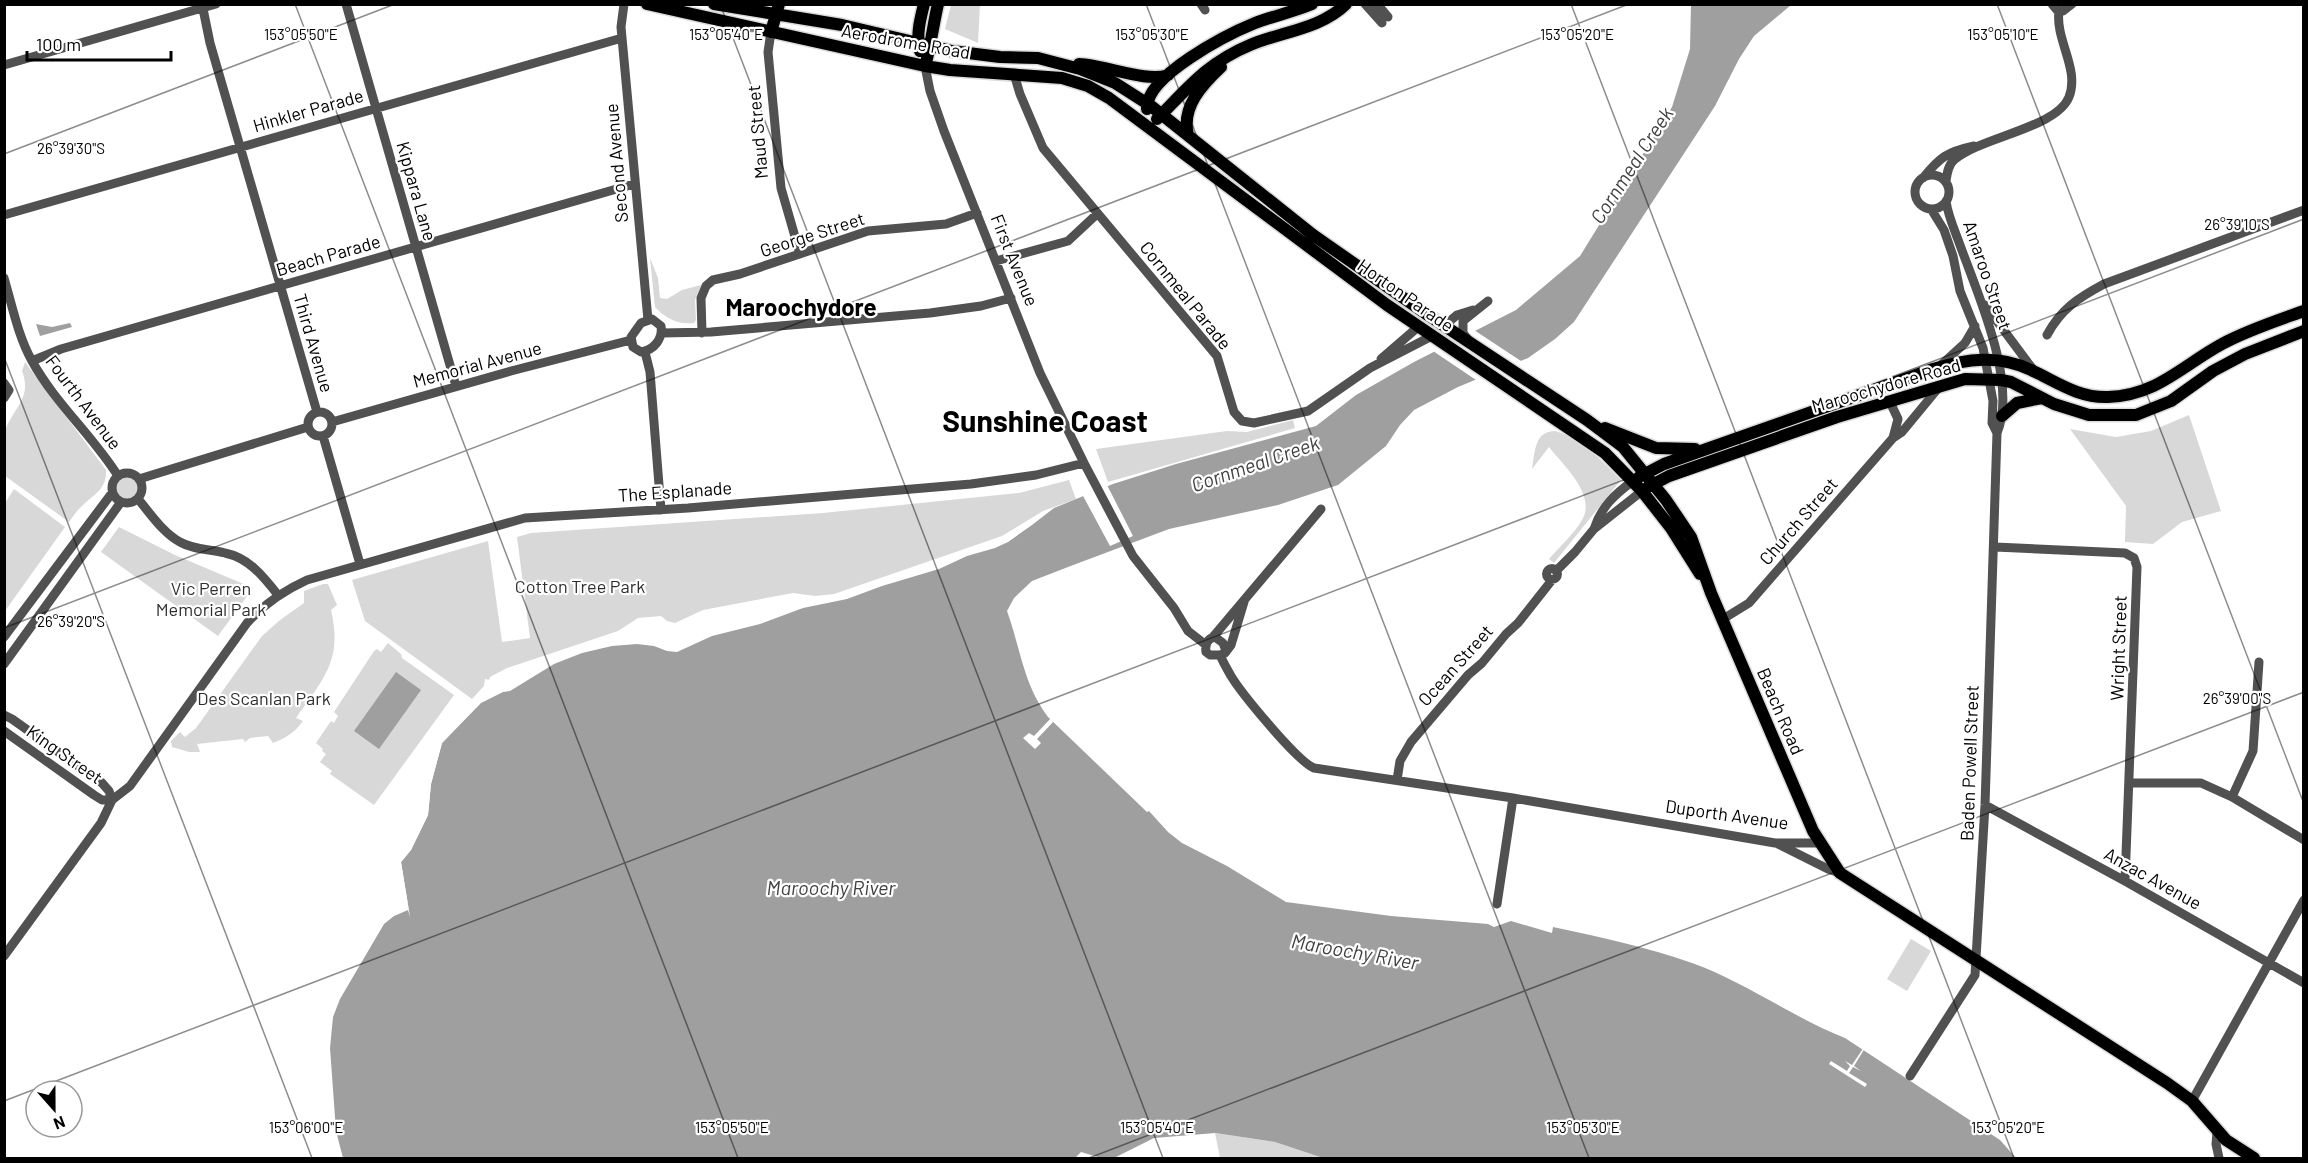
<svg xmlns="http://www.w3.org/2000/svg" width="2308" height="1163" viewBox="0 0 2308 1163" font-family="Barlow,sans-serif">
<rect width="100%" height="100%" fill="#fff"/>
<path fill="#d8d8d8" d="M951,5h29l-2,38 -33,-14z
M650,258l8,20 2,20 7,1 15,-9 19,-5 -6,15 1,20 -2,3c-16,2 -29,-5 -39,-16z
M25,362l81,108c1,20 -12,24 -25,37 -5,4 -8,10 -12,15l-64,-46c0,-11 -4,-39 1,-48 9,-21 26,-31 16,-57z
M2189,415l32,96 -39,11 -29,22 -28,-2 1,-36 -56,-77 46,8 35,-6z
M1293,420l2,8 -187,54 -12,-33 131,-18 20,1z
M1555,431c26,7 47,30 66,49l-67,83 -5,-4c11,-13 25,-25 33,-39 15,-25 -19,-55 -33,-73l-17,22c3,-16 2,-38 23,-38z
M116 488a11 11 0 1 1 22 0a11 11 0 1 1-22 0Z
M1069,480l7,19 -33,12 -41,25 -168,58 -19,2 -22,-3 -90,17 -28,13 -8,-2 -6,-5 -23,2 -20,13 -111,37 -17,9 -1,3 -4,-1 -1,7 -12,13 -107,-78 -13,-41 136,-39 14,101 28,-4 -13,-101 14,-4 292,-20 196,-20z
M14,489l51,38 -60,84v-108z
M119,527l56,28 78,33 -35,48 -117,-84z
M323,584h5l9,21 -6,5c12,51 -8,69 -35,108l7,3c-8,11 -17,17 -30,22l-5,-7 -18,2 -5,4 -2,-3 -46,5 3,8h-11l-17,-5 -1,-6 9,-9 5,5 11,-9 66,-92 18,-16 24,-17v-12z
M388,643l13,11 1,4 52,37 -80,110 -44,-31 2,-3 -12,-9 6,-8 -4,-3 1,-2 -7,-6 15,-22 3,2 4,-7 -4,-4 40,-61 3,-2 4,3z
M1911,939l20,12 -24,40 -20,-12z
M1215,1133l60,9 48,16h-103z"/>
<path fill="#9f9f9f" d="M1691,5h100l-37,31 -15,23 -24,47 -141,216 -19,17 -27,19 -70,29 -44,23 -14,15 -14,21 -48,39 -60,20 -109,24 -101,38 -36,14 -18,17 -7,13c14,39 16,72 41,106l99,95 2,-1 19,21 14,11 45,23 59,36 105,14 97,8 6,3 17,-6 41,12 1,-6c46,10 94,20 139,36 53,19 100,54 153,75l155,102 16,18h-693l-48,-16 -60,-9 -61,5 -40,20h-13l-20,-6 -6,6h-732l-7,-27 -6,-83 3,-31 7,-18 44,-75 10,-8 14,-6 2,7 -9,-55 10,-12 17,-35 3,-31 11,-41 39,-40 22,-11 7,-1 44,-27 28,-11 30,-7 25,-2 17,2 13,5 10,1 35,-16 48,-12 43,-16 44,-9 35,-13 57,-17 28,-13 28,-8 13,-6 24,-17 22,-17 59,-24 63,-20 140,-38 40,-31 58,-33 102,-52 64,-54 92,-149 18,-58z
M70,323l2,4 -32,9 -4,-12 16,3z
M396,672l25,18 -42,59 -25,-18z"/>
<path fill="#fff" d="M1474,330l50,33 -45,19 -46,-31z
M1107,485l26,51 -23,10 -28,-52z
M484,699l-42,44 -11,41 -3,31 -17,35 -10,12 9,55 -11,-56 11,-12 14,-28 4,-38 11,-41 40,-41z
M1052,717l3,3 -18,19 4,4 -6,6 -12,-11 6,-5 5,3z
M1864,1047l1,1 -11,18 7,5 -8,-4 -4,6 18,11 -2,3 -36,-23 2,-3 16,10 3,-5 -5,-5 7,4z"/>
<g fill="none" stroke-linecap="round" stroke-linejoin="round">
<defs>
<path id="major" d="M647,4l278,62 25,4 112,8 26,8 21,12 278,207 218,148 37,38 29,37 29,46
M714,4l128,21 110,26 48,6 38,1 42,11 35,14 36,23 162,129 115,80 159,105 36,27 43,53 25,37 20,56 102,238 27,42 327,210 25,18 34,39 28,18
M771,32l8,-28
M920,51c-4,-16 0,-31 4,-47
M1079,64c26,1 68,19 89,11
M925,66c6,-20 8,-41 13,-62
M1147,109c-2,-33 81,-75 108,-86 18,-7 38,-11 57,-19
M1157,119c31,-31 50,-56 93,-74 30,-13 71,-16 96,-41
M1188,135c-7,-28 14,-50 33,-68
M2002,416l15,-13 25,-5
M1605,428l51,20 39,1
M1639,477l25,-13 269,-95c33,-10 66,-15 98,1 26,12 47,28 77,27 48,-1 75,-32 114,-53 26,-14 54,-23 82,-33
M1648,487l21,-11 168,-59 128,-38 36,1 10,2 43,22 35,11h47l35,-14 42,-30 32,-17 59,-23"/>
</defs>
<use href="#major" stroke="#dbdbdb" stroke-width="15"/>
<path stroke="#515151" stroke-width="9" d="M202,4l8,39 107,369
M346,4l110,382
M624,4l-3,23 27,293
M1201,4l4,6
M1365,4l17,19
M1377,4l11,13
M2052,4l5,6 6,1 9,-7
M771,32l-3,20 13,136 19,66
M4,65l212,-61
M925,66l5,25 14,40 96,242 44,90 49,93 41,52 14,23 18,14
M1014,74l6,20 23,54 174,208 17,56 8,9 12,2 54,-12 62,-43 62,-32
M1915 192a17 17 0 1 1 34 0a17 17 0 1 1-34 0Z
M1923,178c17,-21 24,-26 51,-32
M1946,181c1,-7 2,-16 8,-21 26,-23 103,-32 115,-63 11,-28 -14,-57 -10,-86
M1931,209l13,21 9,26 7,35 23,57 10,53 -1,22 5,10
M4,215l618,-177
M996,261l72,-20 29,-27
M4,278c8,27 14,58 28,83 23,42 61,75 86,115
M1985,305l47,63
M652,319l9,7c2,13 -7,24 -20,26l-8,-5 -2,-10 10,-14z
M1445,325l12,-10 16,-5
M662,333l49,-1 219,-19 51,-7 30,-8
M702,333l-1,-35 5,-12 7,-6 27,-6 128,-43 78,-7 31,-11
M2047,335c14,-26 31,-37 57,-51l200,-74
M1469,341l-6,-8v-12l25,-20
M645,352l5,20 11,138
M1381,359l37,-32
M32,361l29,-12 573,-165
M1941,365l24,-22 10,-17
M4,383l5,7 -5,8
M1890,402l8,17 -5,19
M308 424a12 12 0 1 1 24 0a12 12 0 1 1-24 0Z
M332,422l179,-51 120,-31
M323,436l37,128
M112 488a15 15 0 1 1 30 0a15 15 0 1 1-30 0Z
M139,479l169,-52
M138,499c12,14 25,34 42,43 14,8 29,7 45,11 24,5 38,23 53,42
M1594,529c7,-22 21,-35 39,-48
M1995,547l130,6 9,5 3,9 -12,314
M1546.5 574a5.5 5.5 0 1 1 11 0a5.5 5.5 0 1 1-11 0Z
M1556,571l19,-19 19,-23 48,-38
M1723,619l26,-16 144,-165 9,-6 38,-46
M4,637l108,-144
M1213,637l108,-128
M1215,637l8,6 3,8 -5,4h-11l-4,-3c-1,-7 1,-14 9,-15z
M1225,653l6,-8 13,-43
M1220,655c3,7 7,14 11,21 11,18 66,85 83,92l199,30 262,45h44
M4,664l117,-162
M4,715l8,4 90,64 7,8 3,9
M4,731l90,64 8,5h10
M1397,780l3,-19 11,-19 57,-67 14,-12 24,-29 12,-11 34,-43
M2130,783h71l31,14 72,43
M2232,797l21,-46 6,-89
M1985,805l140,76 179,102
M1778,844l50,25 12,4
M1497,904l16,-106
M4,956l97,-133 11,-23 18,-14 117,-163c17,-19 36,-32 60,-43l218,-62 163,-10 283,-24 65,-9 48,-12
M1910,1076l65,-101 10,-170 12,-372c21,-50 -19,-138 -37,-188 -5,-14 -12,-29 -14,-44
M2192,1101l112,-201
M2217,1132l-1,12 3,14"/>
<use href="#major" stroke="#000" stroke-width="12"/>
</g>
<path fill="none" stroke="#000" stroke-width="1.5" stroke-opacity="0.45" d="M295,4l443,1154M720,4l443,1154M1146,4l443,1154M1571,4l443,1154M1997,4l307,800M4,154l391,-150M4,357l308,801M4,628l1625,-624M4,1101l2300,-882M1089,1158l1215,-466"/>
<g text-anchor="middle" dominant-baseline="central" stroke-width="4.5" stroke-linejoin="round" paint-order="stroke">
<g font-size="18" fill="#000" stroke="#fff">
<text transform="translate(906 41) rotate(10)">Aerodrome Road</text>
<text transform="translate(308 110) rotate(-16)">Hinkler Parade</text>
<text transform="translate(757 132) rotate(-95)">Maud Street</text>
<text transform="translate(616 163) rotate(-95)">Second Avenue</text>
<text transform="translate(417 191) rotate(74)">Kippara Lane</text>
<text transform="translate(812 234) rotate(-18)">George Street</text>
<text transform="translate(328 255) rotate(-16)">Beach Parade</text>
<text transform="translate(1015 260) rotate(68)">First Avenue</text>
<text transform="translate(1988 275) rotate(71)">Amaroo Street</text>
<text transform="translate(1186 295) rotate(51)">Cornmeal Parade</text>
<text transform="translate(1406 295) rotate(35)">Horton Parade</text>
<text transform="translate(314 343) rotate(74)">Third Avenue</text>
<text transform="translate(477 364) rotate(-15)">Memorial Avenue</text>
<text transform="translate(1886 385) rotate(-16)">Maroochydore Road</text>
<text transform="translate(84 402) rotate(53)">Fourth Avenue</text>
<text transform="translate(675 491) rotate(-4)">The Esplanade</text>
<text transform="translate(1798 521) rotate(-49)">Church Street</text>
<text transform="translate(2118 648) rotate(-88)">Wright Street</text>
<text transform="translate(1455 665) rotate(-48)">Ocean Street</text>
<text transform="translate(1781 711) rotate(67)">Beach Road</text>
<text transform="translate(65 754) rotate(35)">King Street</text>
<text transform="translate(1969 763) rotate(-88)">Baden Powell Street</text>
<text transform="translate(1727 814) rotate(8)">Duporth Avenue</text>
<text transform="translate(2153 878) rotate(29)">Anzac Avenue</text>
</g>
<g font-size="18" fill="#2f2f2f" stroke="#fff">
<text x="580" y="586">Cotton Tree Park</text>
<text x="211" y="588">Vic Perren<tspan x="211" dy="21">Memorial Park</tspan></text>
<text x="264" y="698">Des Scanlan Park</text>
</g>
<g font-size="20" font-style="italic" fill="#404040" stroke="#fff">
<text transform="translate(1631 165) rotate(-57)">Cornmeal Creek</text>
<text transform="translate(1255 463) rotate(-19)">Cornmeal Creek</text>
<text x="831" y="887">Maroochy River</text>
<text transform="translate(1355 951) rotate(10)">Maroochy River</text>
</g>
<g font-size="24" font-weight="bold" fill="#000" stroke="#fff">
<text x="801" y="306">Maroochydore</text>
</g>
<g font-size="30" font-weight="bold" fill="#000" stroke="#fff">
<text x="1045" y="420">Sunshine Coast</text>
</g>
</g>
<g font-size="15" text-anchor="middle" fill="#000" stroke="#fff" stroke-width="4.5" stroke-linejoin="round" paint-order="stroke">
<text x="2003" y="40">153°05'10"E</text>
<text x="301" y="40">153°05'50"E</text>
<text x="726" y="40">153°05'40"E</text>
<text x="1152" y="40">153°05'30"E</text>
<text x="1577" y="40">153°05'20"E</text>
<text x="71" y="154">26°39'30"S</text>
<text x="2237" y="230">26°39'10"S</text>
<text x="71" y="627">26°39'20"S</text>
<text x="2237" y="704">26°39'00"S</text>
<text x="306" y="1133">153°06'00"E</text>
<text x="732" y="1133">153°05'50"E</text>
<text x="1157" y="1133">153°05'40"E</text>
<text x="1583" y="1133">153°05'30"E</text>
<text x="2008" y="1133">153°05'20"E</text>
</g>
<rect width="2308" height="1163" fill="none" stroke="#000000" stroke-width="12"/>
<g transform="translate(54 1109) rotate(159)"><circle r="28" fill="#ffffff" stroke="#999999" stroke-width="1.5"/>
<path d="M0-4.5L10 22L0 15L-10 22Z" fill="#000000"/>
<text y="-9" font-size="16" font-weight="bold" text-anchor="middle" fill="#000000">N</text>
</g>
<path d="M27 51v9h144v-9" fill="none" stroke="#000000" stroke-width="3"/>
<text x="36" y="51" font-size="18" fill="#000000" stroke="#ffffff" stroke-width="4.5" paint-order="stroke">100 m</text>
</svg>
